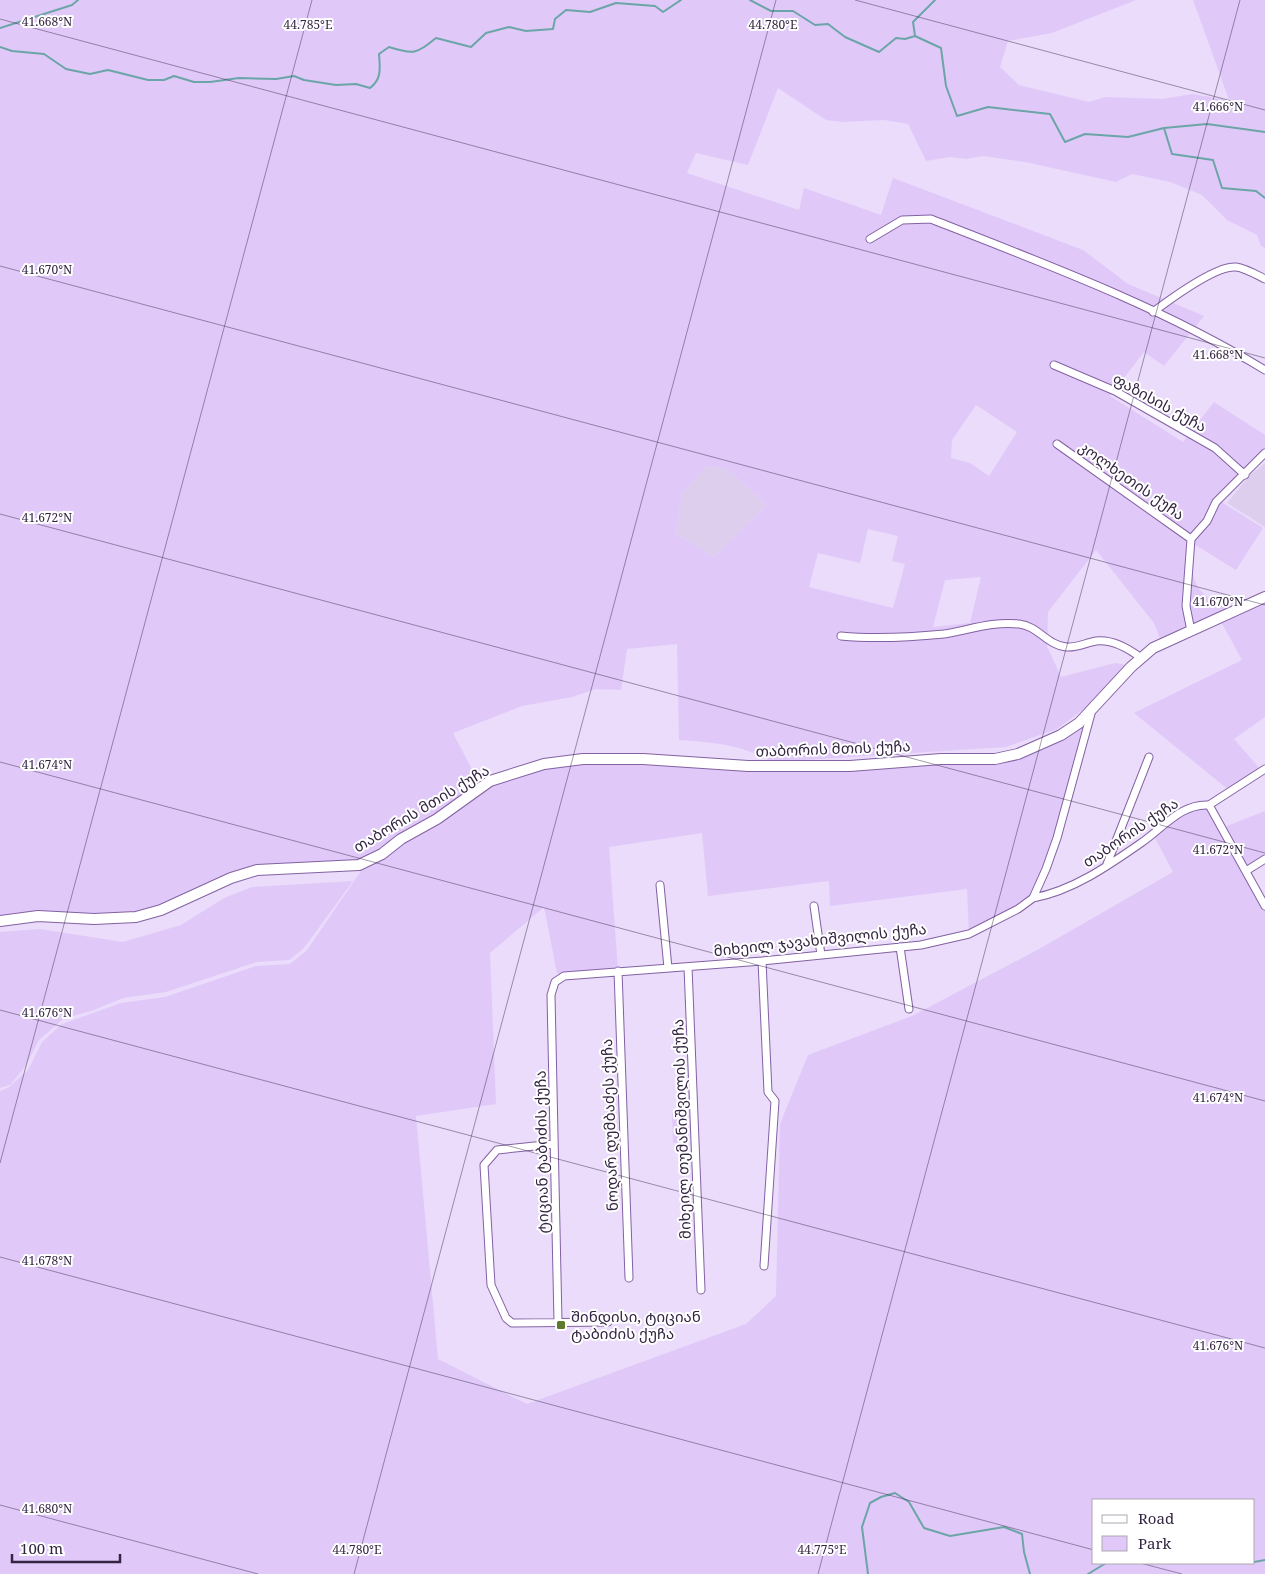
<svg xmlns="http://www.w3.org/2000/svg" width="1265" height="1574" viewBox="0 0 1265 1574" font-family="'Noto Serif','Noto Sans Georgian',serif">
<rect width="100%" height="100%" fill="#eadcfa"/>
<path fill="#ddceee" d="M1265,463v64l-38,-24 22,-27z
M707,466l20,3 40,36 -53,52 -38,-23 6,-41z"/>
<path fill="#e0c9f9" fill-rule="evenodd" d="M0,0h1136l-84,33 -44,8 -8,26 19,18 70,17 16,-5 57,2 30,-5 37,6 -36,-100h72v248l-4,-2 -4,-11 -30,-15 -25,-25 -32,-13 -38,-8 -16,8 -91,-20 -42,-6 -17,3 -16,-2 -24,4 -18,-37 -24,-4 -41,2 -17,-2 -48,-32 -30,77 -52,-12 -9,20 112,37 5,-22 77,27 12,-37 190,72 45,34 76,32 -40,50 -20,-14 -34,44 73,46 31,-40 51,33v13l-45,53 43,27 -27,42 -42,-26c-7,33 2,51 33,64l-66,33 -7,-18 -58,-73 -48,62 -1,34 14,31 54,-14 12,2 -31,35 -39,29 -51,18 -234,15c-29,-17 -59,-20 -93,-22l-2,-96 -50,5 -6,41 -25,-1 -24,8 -50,9 -69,27 24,46 13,2 93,-22 165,7 221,-6 68,-13 55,-37 -35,128 -24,60 -64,36 -2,-45 -137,17 -1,-25 -121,15 -6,-63 -93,14 9,124 -54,5 -7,-3 -13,-66 -54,46 6,151 -80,12 22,243 89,45 219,-80 30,-28 4,-172 28,-69 104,-39 127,-67 134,-77 -20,-38 31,-24 25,-5 13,23 43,-17v48l-19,12 19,35v668h-1265v-483l9,-4 19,-17 14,-28 20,-18 59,-21 44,-6 91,-31 34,-2 17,-14 56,-82 -102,1 -126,51 -98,-2 -37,4zM976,405l41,27 -28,44 -19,-13 -19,-5 1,-18zM707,466l20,3 40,36 -53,52 -38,-23 6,-41zM868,529l30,7 -6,25 13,3 -12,44 -84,-21 9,-34 42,10zM981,577l-11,46 -37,4 12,-47zM1094,1500h160v63h-160z
M1265,597v120l-31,22 28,32 -32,20 -96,-78 108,-53 -23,-42z
M353,881l-49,67 -15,12 -32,2 -91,30 -43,6 -29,12 -31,9 -24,21 -14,27 -15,18 -10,3v-156l40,-3 83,13 58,-17 43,-27 28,-11z
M672,1113h13l1,29 -13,1z"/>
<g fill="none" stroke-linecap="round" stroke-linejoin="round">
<path stroke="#6ca5a7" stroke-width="2" d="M750,0l21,11h22l22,14 13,-1 17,13 34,15 17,-14 9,1 10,-3
M0,28l72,-23 6,-5
M915,36l26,12 5,38 11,30 31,-9 62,7 15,28 20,-8 43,3 36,-9 8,26 41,6 9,28 34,3 9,7
M915,36l-2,-14 22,-22
M0,47l12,4 32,3 22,15 24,5 18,-4 40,10h16l10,-4 20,6h16l29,-4 37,1 18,-3 10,4 32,5 20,-1 14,4c12,-9 10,-20 9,-34l10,-7c25,8 27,7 47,-9l35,9 15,-14 23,-6 17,4 27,-2 2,-10 11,-9 24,2 26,-9 39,3 8,6 18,-12
M1164,128l43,-4 58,8
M1254,1562l11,-2
M868,1574l-6,-47 8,-24 11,-6 14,-4 14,9 15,26 26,8 54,-9 18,7 2,18 6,22
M1088,1574l18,-11"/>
<defs>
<path id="street" d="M870,239l32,-19 29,-1c114,45 229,87 334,151
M1153,312c16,-12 63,-47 83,-45 9,1 21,8 29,12
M1054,365l61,26 100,57 30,27
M1057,444l134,95
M1191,631l-5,-25 5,-67 16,-18 9,-19 49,-49
M841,636c31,3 72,1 103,-2 25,-4 49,-13 75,-10 19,2 28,21 47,23 11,1 19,-4 30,-6 17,-2 32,7 45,17
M1209,805l56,101
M1107,864l42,-107
M1246,871l19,-12
M660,885l8,83
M1033,898c39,-7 75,-32 108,-55 21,-14 40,-40 68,-38l56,-36
M814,906l7,49
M900,947l9,62
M762,961l6,131 7,9 -11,165
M688,967l13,323
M618,971l11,307
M554,1144l-57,6 -13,15 7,120 15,33 6,5 96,-1
M558,1322l-7,-327 4,-13 9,-6 198,-15 159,-16 48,-11 49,-25 15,-11 13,-29 11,-31 35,-128"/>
<path id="secondary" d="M0,921l38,-5 56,3 42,-2 25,-7 70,-32 26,-8 102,-5 23,-11 19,-15 36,-20 53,-38 54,-17 39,-5h60l105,7h102l91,-7h54l23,-5 43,-19 18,-12 52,-56 22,-19 112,-51"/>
</defs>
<use href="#street" stroke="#8361a3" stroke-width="9"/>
<use href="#secondary" stroke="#8361a3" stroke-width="12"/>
<use href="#street" stroke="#fff" stroke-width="7"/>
<use href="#secondary" stroke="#fff" stroke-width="10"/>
</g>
<path fill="none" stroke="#342542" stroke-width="1" stroke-opacity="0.45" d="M855,0l410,110M0,19l1265,339M0,266l1265,339M0,514l1265,339M0,762l1265,339M0,1010l1265,338M0,1163l312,-1163M0,1257l1094,293M0,1505l258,69M1140,1563l42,11M354,1574l422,-1574M818,1574l422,-1574"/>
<rect fill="#5e792d" stroke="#fff" stroke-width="2" x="556" y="1320" width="10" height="10" rx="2.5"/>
<g text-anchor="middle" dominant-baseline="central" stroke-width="4" stroke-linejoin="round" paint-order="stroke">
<g font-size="15" fill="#342542" stroke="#fff">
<text transform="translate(1160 402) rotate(29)">ფაზისის ქუჩა</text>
<text transform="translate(1132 480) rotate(35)">კოლხეთის ქუჩა</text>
<text transform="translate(833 748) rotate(-2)">თაბორის მთის ქუჩა</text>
<text transform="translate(421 808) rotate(-31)">თაბორის მთის ქუჩა</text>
<text transform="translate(1130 832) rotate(-34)">თაბორის ქუჩა</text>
<text transform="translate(820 939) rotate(-6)">მიხეილ ჯავახიშვილის ქუჩა</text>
<text transform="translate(609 1125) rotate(-92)">ნოდარ დუმბაძეს ქუჩა</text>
<text transform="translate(681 1129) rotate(-92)">მიხეილ თუმანიშვილის ქუჩა</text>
<text transform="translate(541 1152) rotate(-91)">ტიციან ტაბიძის ქუჩა</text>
</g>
<g font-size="15" fill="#342542" stroke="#fff" text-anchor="start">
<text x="571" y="1316">შინდისი, ტიციან<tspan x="571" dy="17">ტაბიძის ქუჩა</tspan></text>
</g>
</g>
<g font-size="12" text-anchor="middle" fill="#342542" stroke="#fff" stroke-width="4" stroke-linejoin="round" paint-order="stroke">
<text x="47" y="26">41.668°N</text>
<text x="308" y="29">44.785°E</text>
<text x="773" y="29">44.780°E</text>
<text x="1218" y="111">41.666°N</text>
<text x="47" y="274">41.670°N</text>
<text x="1218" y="359">41.668°N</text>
<text x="47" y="522">41.672°N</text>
<text x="1218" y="606">41.670°N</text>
<text x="47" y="769">41.674°N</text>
<text x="1218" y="854">41.672°N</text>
<text x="47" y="1017">41.676°N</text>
<text x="1218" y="1102">41.674°N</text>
<text x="47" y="1265">41.678°N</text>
<text x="1218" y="1350">41.676°N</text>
<text x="47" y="1513">41.680°N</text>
<text x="357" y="1554">44.780°E</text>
<text x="822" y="1554">44.775°E</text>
</g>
<rect x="1092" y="1499" width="162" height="65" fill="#ffffff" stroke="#aea8b3"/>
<rect x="1102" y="1515" width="25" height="8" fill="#ffffff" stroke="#aea8b3"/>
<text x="1138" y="1524" font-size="15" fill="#342542">Road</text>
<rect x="1102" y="1536" width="25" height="15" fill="#e0c9f9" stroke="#aea8b3"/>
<text x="1138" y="1549" font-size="15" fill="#342542">Park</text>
<path d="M12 1554v8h108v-8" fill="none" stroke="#342542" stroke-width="2.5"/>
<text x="20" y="1554" font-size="15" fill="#342542" stroke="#ffffff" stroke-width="4" paint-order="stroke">100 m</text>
</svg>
